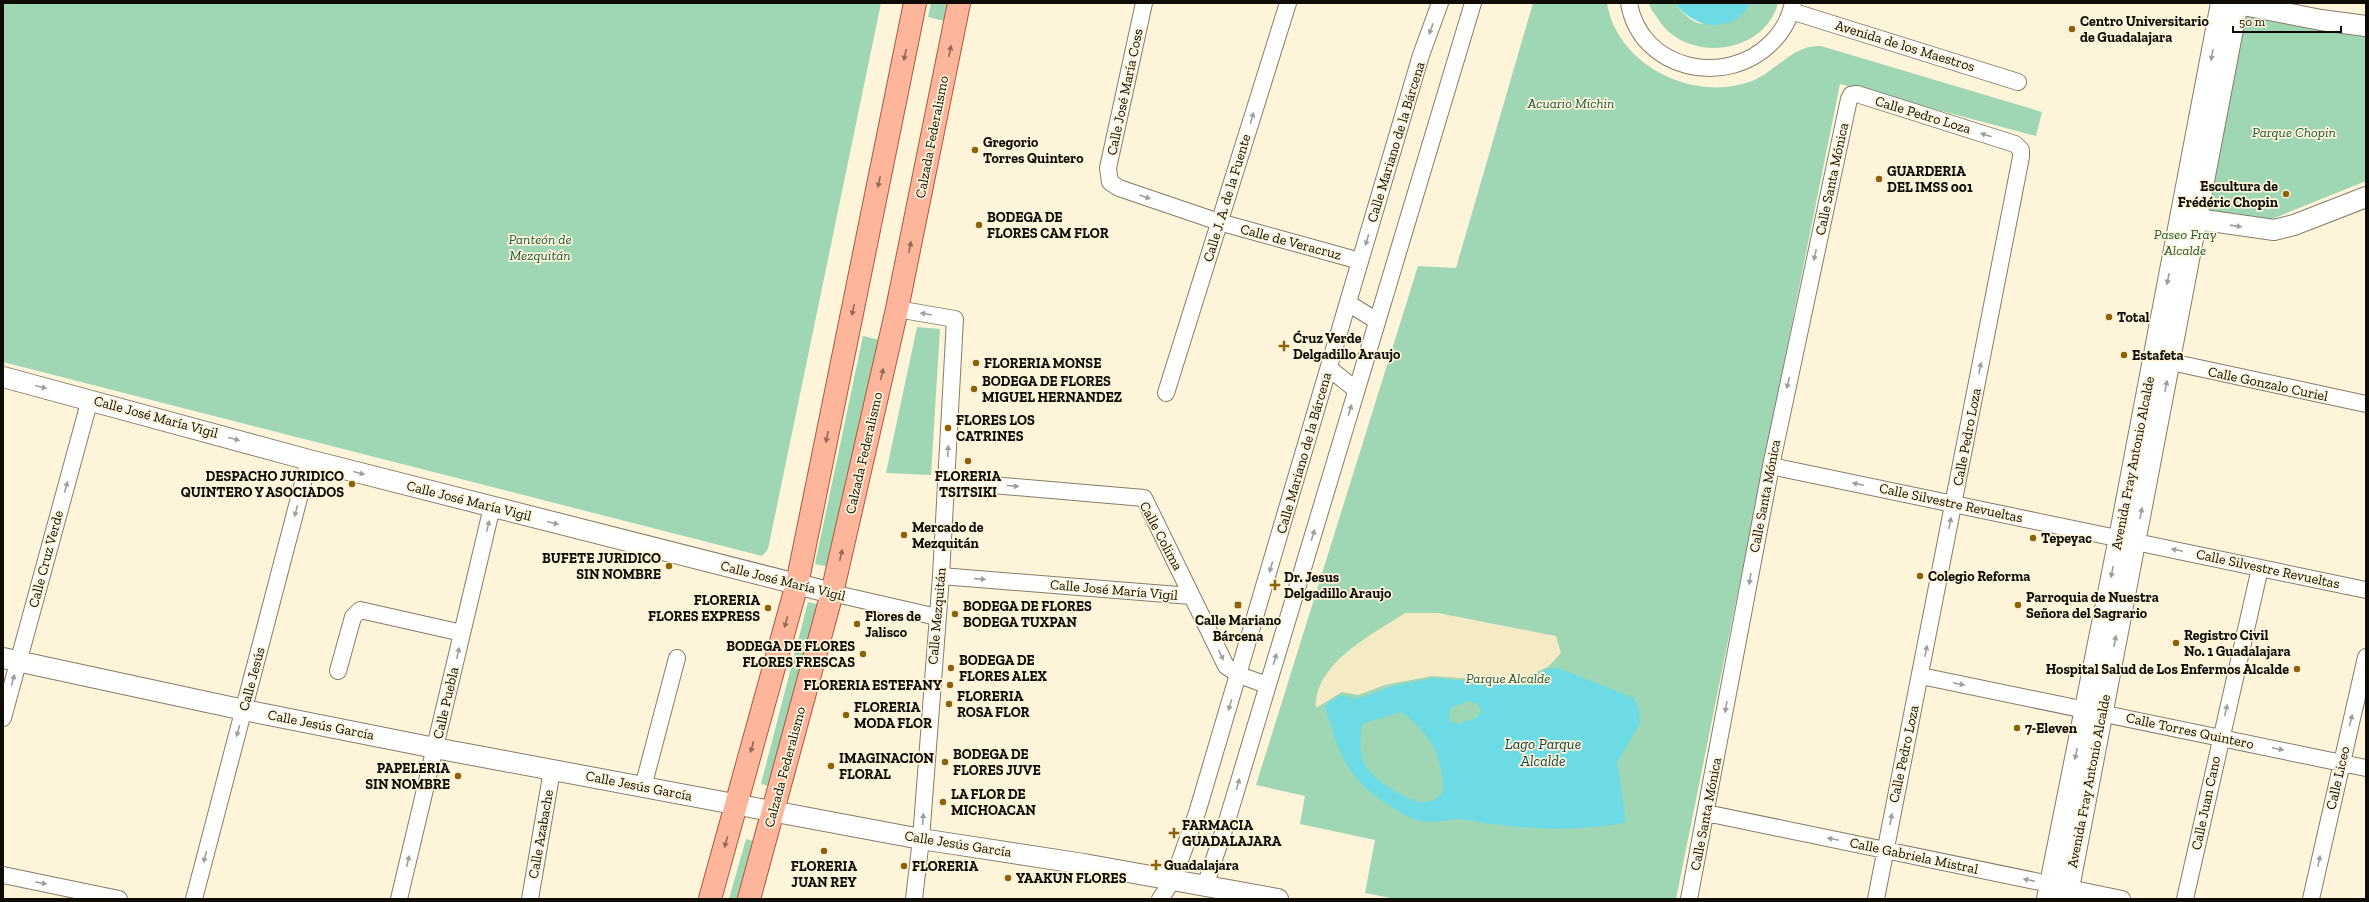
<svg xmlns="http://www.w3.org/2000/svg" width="2369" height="902" viewBox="0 0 2369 902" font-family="'Zilla Slab',serif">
<rect width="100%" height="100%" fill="#fdf4da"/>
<path fill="#9fd6b4" d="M3,3h878l-113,546 -6,7 -759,-194z
M931,3h16l-3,18 -16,-4z
M1533,3h74c10,63 88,100 145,78 25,-10 41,-37 69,-35l221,66 -6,24 -196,-52 -164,815h-280l-31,-6 10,-53 -75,-16 5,-28 -49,-11 162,-519 38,2z
M1649,3h26c19,25 29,25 56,13 9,-3 15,-5 20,-13h27c-14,53 -93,60 -120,16 -3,-5 -8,-10 -9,-16z
M2245,12l121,22v147l-99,40 -62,-12z
M917,327l23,2 -9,146 -45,-2z
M863,336l17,4 -46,228 -19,-4z
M808,602l16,4 -47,182 -16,-4z
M746,839l7,2 -15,58h-9z"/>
<path fill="#f4ebc5" d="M1405,613h33l118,23 5,17 -13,14 -34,15 -82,-6 -47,9 -27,10 -16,-3 -26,16c-2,-45 56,-73 89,-95z"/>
<path fill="#6ddbe5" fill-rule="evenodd" d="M1675,3h76c-19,32 -56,27 -76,0z
M1550,668h8l76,30 5,12 1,13 -23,40 9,59c-46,11 -111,7 -157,-2 -17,-3 -34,5 -53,0 -8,-2 -17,-9 -24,-13 -44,-26 -55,-55 -67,-102l16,-10 16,4 36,-13 41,-8 81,7zM1469,701l9,3 3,7 -3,6 -19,7 -8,-3 -2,-6 3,-8zM1401,712c30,22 42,43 42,80 -6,7 -12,11 -22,10 -15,-1 -54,-26 -58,-42 -4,-12 -3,-24 -1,-36z"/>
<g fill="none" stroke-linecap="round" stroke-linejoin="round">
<defs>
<path id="minor" d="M1144,3l-36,165 2,14 9,6 100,34 141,39
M1629,3c11,67 97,86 143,39 10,-10 18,-24 21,-39
M1791,11l227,71
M1348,303l29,18
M897,309l58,10 -14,257 -20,263 -7,60
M2171,362l195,42
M1329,368l27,22
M1166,393l122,-390
M1771,466l595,124
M946,481l198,17 82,168 13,9 28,10
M941,576l250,20
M832,593l105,24
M338,671l15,-54 7,-7 102,23
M1921,676l445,92
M3,718l87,-319
M643,787l34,-129
M1706,813l416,86
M3,875l116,24
M1205,886l22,-65 246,-818
M194,899l115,-439
M399,899l93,-392
M530,899l22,-129
M1160,899l13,-19 24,-67 224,-758 19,-52
M1689,899l82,-433 78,-367 2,-4 6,-1 158,50 6,6v7l-145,742
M2185,899l75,-331
M2311,899l55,-242"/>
<path id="tertiary" d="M2238,4l83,16 45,6
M2192,208l5,11 77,11 20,-5 72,-28
M3,377l306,83 523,133
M3,658l241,52 191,38 486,91 163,25 194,35
M2047,899l72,-361 102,-535
M2067,899l171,-896"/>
<path id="primary" d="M710,899l87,-315 118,-581
M749,899l83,-306 65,-284 62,-306"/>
</defs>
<use href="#minor" stroke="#857d66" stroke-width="18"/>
<use href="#tertiary" stroke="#857d66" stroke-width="22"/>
<use href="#primary" stroke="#a85a3c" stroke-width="24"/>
<use href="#minor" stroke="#fff" stroke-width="16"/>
<use href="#tertiary" stroke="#fff" stroke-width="20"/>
<use href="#primary" stroke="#fdb59b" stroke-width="22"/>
</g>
<defs><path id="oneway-solid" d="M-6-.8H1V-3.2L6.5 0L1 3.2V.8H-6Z"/></defs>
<g fill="#9f9e9b">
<use href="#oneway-solid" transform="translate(1431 29) rotate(110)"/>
<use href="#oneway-solid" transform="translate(2212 55) rotate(100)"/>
<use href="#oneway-solid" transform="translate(1252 118) rotate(-73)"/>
<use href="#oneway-solid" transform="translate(1986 135) rotate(-162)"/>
<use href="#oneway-solid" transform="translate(1145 197) rotate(19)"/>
<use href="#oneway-solid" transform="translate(2236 226) rotate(8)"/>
<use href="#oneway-solid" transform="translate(1367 240) rotate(107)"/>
<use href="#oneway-solid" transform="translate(1815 255) rotate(102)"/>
<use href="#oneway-solid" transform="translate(2168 279) rotate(101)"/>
<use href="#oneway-solid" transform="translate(926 314) rotate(-170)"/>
<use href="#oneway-solid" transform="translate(1980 368) rotate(-79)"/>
<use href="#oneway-solid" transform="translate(1788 383) rotate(102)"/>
<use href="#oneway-solid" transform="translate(2166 386) rotate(-79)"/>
<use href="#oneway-solid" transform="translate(41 387) rotate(14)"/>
<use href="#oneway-solid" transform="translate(1350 410) rotate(-73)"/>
<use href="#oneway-solid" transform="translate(234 439) rotate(15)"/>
<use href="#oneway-solid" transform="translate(948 451) rotate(-87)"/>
<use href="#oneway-solid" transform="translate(359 473) rotate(15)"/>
<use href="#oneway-solid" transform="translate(1858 484) rotate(-168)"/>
<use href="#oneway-solid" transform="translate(1013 486) rotate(5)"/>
<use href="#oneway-solid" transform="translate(66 487) rotate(-75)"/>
<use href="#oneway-solid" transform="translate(296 511) rotate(105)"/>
<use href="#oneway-solid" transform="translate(2141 513) rotate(-79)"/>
<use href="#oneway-solid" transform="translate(553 523) rotate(14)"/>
<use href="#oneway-solid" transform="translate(1950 523) rotate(-79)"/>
<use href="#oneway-solid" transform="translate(488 526) rotate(-76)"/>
<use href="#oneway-solid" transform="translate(1313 535) rotate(-73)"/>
<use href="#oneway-solid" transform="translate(2177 550) rotate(-168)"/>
<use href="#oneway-solid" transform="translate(1271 567) rotate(106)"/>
<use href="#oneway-solid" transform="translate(2112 572) rotate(101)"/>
<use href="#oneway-solid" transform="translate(980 579) rotate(5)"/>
<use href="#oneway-solid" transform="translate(1750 579) rotate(100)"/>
<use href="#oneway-solid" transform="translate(2115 641) rotate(-79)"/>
<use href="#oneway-solid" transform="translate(1926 651) rotate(-79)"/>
<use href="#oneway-solid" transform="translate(458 653) rotate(-77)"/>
<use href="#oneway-solid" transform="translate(1221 655) rotate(64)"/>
<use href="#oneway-solid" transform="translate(1275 659) rotate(-73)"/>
<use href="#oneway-solid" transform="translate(13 680) rotate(-75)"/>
<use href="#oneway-solid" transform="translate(1959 684) rotate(12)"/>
<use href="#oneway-solid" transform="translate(1230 705) rotate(107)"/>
<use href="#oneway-solid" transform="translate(1726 707) rotate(100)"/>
<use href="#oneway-solid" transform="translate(2226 710) rotate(-77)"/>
<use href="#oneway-solid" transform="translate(2351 720) rotate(-76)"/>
<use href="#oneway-solid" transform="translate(238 731) rotate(105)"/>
<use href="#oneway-solid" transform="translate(2278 749) rotate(12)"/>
<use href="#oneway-solid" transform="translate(2076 754) rotate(102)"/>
<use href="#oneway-solid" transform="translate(1238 784) rotate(-74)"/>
<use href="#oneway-solid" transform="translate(923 819) rotate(-86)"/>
<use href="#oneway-solid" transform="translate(1891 819) rotate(-79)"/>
<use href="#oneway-solid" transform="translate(1833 839) rotate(-168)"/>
<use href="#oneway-solid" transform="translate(205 857) rotate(105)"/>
<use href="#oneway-solid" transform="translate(408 861) rotate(-77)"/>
<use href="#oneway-solid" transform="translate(2319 861) rotate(-78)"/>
<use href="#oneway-solid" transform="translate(2029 880) rotate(-168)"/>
<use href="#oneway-solid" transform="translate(41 883) rotate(12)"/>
</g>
<g fill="#926958">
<use href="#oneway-solid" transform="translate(950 51) rotate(-79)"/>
<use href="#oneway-solid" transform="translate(905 55) rotate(102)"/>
<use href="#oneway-solid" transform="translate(879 182) rotate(102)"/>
<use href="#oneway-solid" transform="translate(910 247) rotate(-79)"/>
<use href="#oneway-solid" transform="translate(853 310) rotate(102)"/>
<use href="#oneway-solid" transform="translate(882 374) rotate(-77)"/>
<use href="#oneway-solid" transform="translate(827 437) rotate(102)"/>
<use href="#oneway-solid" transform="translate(841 555) rotate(-77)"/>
<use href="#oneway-solid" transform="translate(786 622) rotate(105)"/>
<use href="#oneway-solid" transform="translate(752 747) rotate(105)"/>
<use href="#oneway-solid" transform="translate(726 842) rotate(106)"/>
</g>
<g fill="#8d6207" stroke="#fdf4da" stroke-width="1.5">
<circle cx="2072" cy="29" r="4"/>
<circle cx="975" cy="150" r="4"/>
<circle cx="1879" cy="179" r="4"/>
<circle cx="2286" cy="194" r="4"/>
<circle cx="979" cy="225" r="4"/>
<circle cx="2109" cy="317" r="4"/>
<path d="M1282 340h4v4h4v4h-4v4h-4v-4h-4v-4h4z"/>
<circle cx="2124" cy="355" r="4"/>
<circle cx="976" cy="363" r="4"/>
<circle cx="974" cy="389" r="4"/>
<circle cx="948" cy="428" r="4"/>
<circle cx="968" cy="461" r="4"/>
<circle cx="352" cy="484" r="4"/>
<circle cx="904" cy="535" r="4"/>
<circle cx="2033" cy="538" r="4"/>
<circle cx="669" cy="566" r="4"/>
<circle cx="1920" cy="576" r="4"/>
<path d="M1273 579h4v4h4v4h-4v4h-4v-4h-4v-4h4z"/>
<rect x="1234" y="601" width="8" height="8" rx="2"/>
<circle cx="2018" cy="605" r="4"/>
<circle cx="768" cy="608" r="4"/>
<circle cx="955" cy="614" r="4"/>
<circle cx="857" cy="624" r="4"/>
<circle cx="2176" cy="643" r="4"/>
<circle cx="863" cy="654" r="4"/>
<circle cx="951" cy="668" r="4"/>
<circle cx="2297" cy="669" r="4"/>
<circle cx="950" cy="685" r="4"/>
<circle cx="949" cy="704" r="4"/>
<circle cx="846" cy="715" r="4"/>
<circle cx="2017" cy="728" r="4"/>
<circle cx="945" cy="762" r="4"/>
<circle cx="831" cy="766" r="4"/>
<circle cx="458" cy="776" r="4"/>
<circle cx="943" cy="802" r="4"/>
<path d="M1172 827h4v4h4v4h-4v4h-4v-4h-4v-4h4z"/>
<circle cx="824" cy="851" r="4"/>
<path d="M1154 859h4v4h4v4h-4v4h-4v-4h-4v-4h4z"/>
<circle cx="904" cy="866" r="4"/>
<circle cx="1008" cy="878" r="4"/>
</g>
<g text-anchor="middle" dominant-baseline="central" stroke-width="3.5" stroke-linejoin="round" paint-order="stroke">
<g font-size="14" font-weight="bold" fill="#0f0c05" stroke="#fdf4da" text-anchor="start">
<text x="2080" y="21">Centro Universitario<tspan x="2080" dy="16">de Guadalajara</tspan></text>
<text x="983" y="142">Gregorio<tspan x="983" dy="16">Torres Quintero</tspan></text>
<text x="1887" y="171">GUARDERIA<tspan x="1887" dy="16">DEL IMSS 001</tspan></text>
<text x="2278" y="186" text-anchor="end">Escultura de<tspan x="2278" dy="16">Frédéric Chopin</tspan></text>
<text x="987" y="217">BODEGA DE<tspan x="987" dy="16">FLORES CAM FLOR</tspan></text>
<text x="2117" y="317">Total</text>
<text x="1293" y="338">Ćruz Verde<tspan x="1293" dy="16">Delgadillo Araujo</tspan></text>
<text x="2132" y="355">Estafeta</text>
<text x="984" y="363">FLORERIA MONSE</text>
<text x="982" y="381">BODEGA DE FLORES<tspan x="982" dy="16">MIGUEL HERNANDEZ</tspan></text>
<text x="956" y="420">FLORES LOS<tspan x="956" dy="16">CATRINES</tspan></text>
<text x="344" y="476" text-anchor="end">DESPACHO JURIDICO<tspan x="344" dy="16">QUINTERO Y ASOCIADOS</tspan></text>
<text x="968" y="476" text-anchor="middle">FLORERIA<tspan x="968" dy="16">TSITSIKI</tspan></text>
<text x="912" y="527">Mercado de<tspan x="912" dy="16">Mezquitán</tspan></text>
<text x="2041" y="538">Tepeyac</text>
<text x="661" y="558" text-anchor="end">BUFETE JURIDICO<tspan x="661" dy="16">SIN NOMBRE</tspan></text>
<text x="1928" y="576">Colegio Reforma</text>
<text x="1284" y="577">Dr. Jesus<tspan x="1284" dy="16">Delgadillo Araujo</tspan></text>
<text x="2026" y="597">Parroquia de Nuestra<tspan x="2026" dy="16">Señora del Sagrario</tspan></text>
<text x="760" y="600" text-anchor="end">FLORERIA<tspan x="760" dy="16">FLORES EXPRESS</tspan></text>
<text x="963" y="606">BODEGA DE FLORES<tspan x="963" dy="16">BODEGA TUXPAN</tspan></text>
<text x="865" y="616">Flores de<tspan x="865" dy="16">Jalisco</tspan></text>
<text x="1238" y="620" text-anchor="middle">Calle Mariano<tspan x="1238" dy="16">Bárcena</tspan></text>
<text x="2184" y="635">Registro Civil<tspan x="2184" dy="16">No. 1 Guadalajara</tspan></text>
<text x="855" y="646" text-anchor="end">BODEGA DE FLORES<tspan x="855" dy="16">FLORES FRESCAS</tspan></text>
<text x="959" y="660">BODEGA DE<tspan x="959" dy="16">FLORES ALEX</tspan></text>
<text x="2289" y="669" text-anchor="end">Hospital Salud de Los Enfermos Alcalde</text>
<text x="942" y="685" text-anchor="end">FLORERIA ESTEFANY</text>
<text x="957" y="696">FLORERIA<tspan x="957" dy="16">ROSA FLOR</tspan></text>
<text x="854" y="707">FLORERIA<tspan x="854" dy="16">MODA FLOR</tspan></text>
<text x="2025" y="728">7-Eleven</text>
<text x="953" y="754">BODEGA DE<tspan x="953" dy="16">FLORES JUVE</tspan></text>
<text x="839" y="758">IMAGINACION<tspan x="839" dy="16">FLORAL</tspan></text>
<text x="450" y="768" text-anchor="end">PAPELERIA<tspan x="450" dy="16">SIN NOMBRE</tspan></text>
<text x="951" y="794">LA FLOR DE<tspan x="951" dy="16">MICHOACAN</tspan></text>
<text x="1182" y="825">FARMACIA<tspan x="1182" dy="16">GUADALAJARA</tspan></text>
<text x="1164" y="865">Guadalajara</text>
<text x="824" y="866" text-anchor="middle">FLORERIA<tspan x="824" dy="16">JUAN REY</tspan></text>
<text x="912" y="866">FLORERIA</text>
<text x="1016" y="878">YAAKUN FLORES</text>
</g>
<g font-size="14" fill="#0f0c05" stroke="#fdf4da">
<text transform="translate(1905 46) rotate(17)">Avenida de los Maestros</text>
<text transform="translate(1125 92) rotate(-78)">Calle José María Coss</text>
<text transform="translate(1923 115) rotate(17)">Calle Pedro Loza</text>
<text transform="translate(932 137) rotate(-79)">Calzada Federalismo</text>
<text transform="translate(1396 142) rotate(-73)">Calle Mariano de la Bárcena</text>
<text transform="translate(1832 179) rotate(-78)">Calle Santa Mónica</text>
<text transform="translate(1227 198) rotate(-73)">Calle J. A. de la Fuente</text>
<text transform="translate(1291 242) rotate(15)">Calle de Veracruz</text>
<text transform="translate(2268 384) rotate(12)">Calle Gonzalo Curiel</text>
<text transform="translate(156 417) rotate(15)">Calle José María Vigil</text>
<text transform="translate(1967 437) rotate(-79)">Calle Pedro Loza</text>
<text transform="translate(864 453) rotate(-77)">Calzada Federalismo</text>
<text transform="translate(1304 453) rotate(-74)">Calle Mariano de la Bárcena</text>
<text transform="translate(2133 463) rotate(-79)">Avenida Fray Antonio Alcalde</text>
<text transform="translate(1765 496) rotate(-79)">Calle Santa Mónica</text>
<text transform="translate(469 501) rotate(14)">Calle José María Vigil</text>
<text transform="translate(1951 503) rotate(12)">Calle Silvestre Revueltas</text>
<text transform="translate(1161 536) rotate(62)">Calle Colima</text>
<text transform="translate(46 559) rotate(-75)">Calle Cruz Verde</text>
<text transform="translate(2268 569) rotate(12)">Calle Silvestre Revueltas</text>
<text transform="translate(783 581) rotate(14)">Calle José María Vigil</text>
<text transform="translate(1114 590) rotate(5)">Calle José María Vigil</text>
<text transform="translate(937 616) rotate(-85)">Calle Mezquitán</text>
<text transform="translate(252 679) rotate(-75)">Calle Jesús</text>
<text transform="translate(446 703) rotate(-77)">Calle Puebla</text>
<text transform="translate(321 725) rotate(11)">Calle Jesús García</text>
<text transform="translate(2190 731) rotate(12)">Calle Torres Quintero</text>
<text transform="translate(1904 754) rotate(-78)">Calle Pedro Loza</text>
<text transform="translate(785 767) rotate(-75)">Calzada Federalismo</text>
<text transform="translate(2338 778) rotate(-77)">Calle Liceo</text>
<text transform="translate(2089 781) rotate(-79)">Avenida Fray Antonio Alcalde</text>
<text transform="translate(639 786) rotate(11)">Calle Jesús García</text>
<text transform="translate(2206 803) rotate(-78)">Calle Juan Cano</text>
<text transform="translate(1706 814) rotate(-79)">Calle Santa Mónica</text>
<text transform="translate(541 834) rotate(-80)">Calle Azabache</text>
<text transform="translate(958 844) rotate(9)">Calle Jesús García</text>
<text transform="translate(1914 856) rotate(12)">Calle Gabriela Mistral</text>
</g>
<g font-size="14" font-style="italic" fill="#1f593b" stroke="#fdf4da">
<text x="1571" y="103">Acuario Michin</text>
<text x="2294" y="132">Parque Chopin</text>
<text x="2185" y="234">Paseo Fray<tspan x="2185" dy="16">Alcalde</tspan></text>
<text x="540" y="239">Panteón de<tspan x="540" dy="16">Mezquitán</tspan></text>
<text x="1508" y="678">Parque Alcalde</text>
</g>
<g font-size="15" font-style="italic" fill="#114449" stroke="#fdf4da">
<text x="1543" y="744">Lago Parque<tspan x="1543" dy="17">Alcalde</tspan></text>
</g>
</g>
<rect width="2369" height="902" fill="none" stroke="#0f0c05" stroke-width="8"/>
<path d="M2233 26v6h108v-6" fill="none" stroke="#0f0c05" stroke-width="2"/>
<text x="2239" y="26" font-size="12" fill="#0f0c05" stroke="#fdf4da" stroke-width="3" paint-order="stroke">50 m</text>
</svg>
